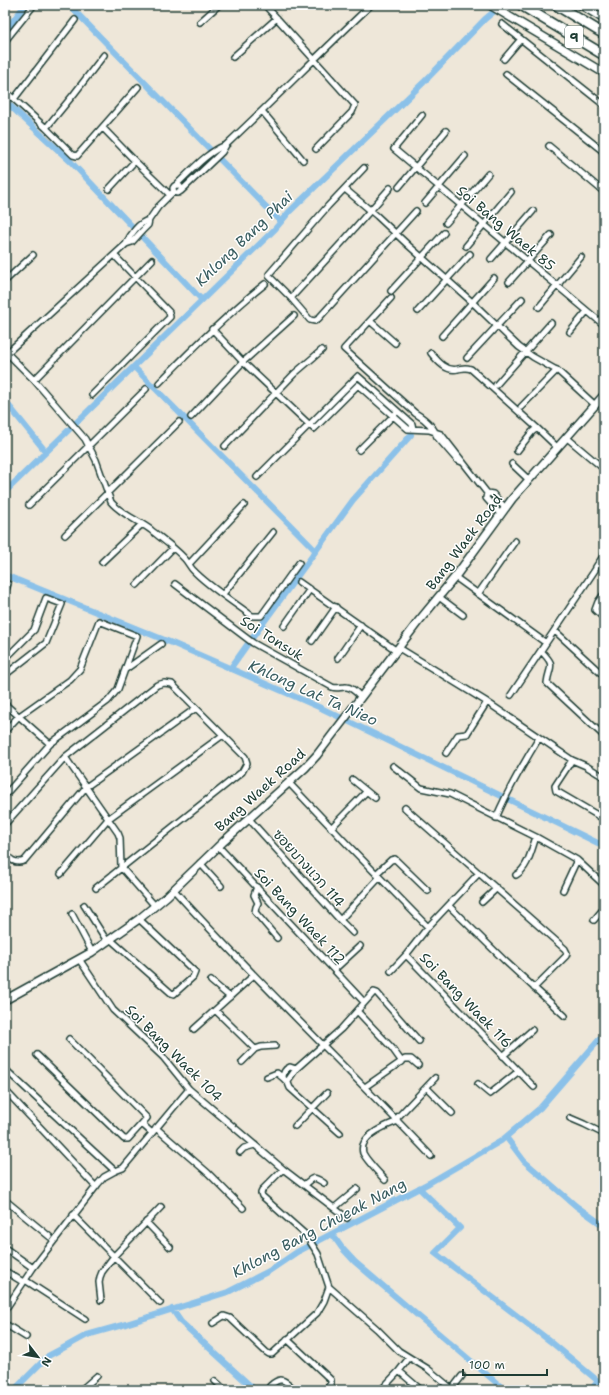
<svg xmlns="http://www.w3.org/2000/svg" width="609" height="1395" viewBox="0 0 609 1395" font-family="'Shantell Sans','Playpen Sans Thai',sans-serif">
<rect width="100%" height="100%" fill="#eee7d9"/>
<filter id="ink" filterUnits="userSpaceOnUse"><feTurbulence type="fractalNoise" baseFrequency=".025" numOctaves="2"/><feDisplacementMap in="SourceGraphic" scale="8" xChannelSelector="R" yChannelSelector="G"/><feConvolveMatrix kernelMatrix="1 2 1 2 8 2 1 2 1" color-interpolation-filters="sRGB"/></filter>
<g filter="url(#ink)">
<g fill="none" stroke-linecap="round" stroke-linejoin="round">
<path stroke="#8bc1e9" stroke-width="6" d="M69,5l212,217
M5,31l20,-26
M5,101l66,61 131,138
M134,367l181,183
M5,401l41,51
M5,492l270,-263 14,-17 135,-130 61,-63 17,-14
M5,575l167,68 149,65 283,138
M253,637l100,-137 58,-65
M230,669l17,-24
M506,1137l18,24 52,45 28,20
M419,1188l41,40 -25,25 115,88 54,45
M332,1234l10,14 13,14 150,128
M172,1309l9,13 74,68
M14,1390l34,-34 19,-10 20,-11 39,-11 102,-32 41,-21 28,-19 132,-69 72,-42 39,-33 64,-74
M591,1390l7,-9"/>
<defs>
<path id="street" d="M265,5l90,100 -3,7 -36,37
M200,22l19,-17
M502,24l102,81
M5,41l29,-36
M233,57l44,-39
M504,59l17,-20
M506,74l98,78
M5,91l41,37 27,27 4,1 61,-69
M14,99l61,-79
M262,111l41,49
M422,115l-28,34 210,176
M46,128l28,-34 30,-39
M103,128l32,33 35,34
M549,146l55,46
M364,168l-36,38 -59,68v2l22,22 19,22 5,1 3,-2 98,-108
M177,184c15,-14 30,-32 49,-39 49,-46 96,-94 145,-140
M173 189a4 4 0 1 1 8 0a4 4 0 1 1-8 0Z
M399,187l47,-56
M109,189l26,-28
M345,189l32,27 32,30 62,55 48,46 14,10 25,14 37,34
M181,191l41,-39 4,-7
M425,203l40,-47
M446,223l42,-49
M126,244c4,-9 13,-22 23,-24
M466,246l45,-54
M491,259l42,-48
M5,281l28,-26
M509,282l42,-47
M391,291l53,-58
M291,298l55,-60 44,-50
M391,298l-47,51 71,64c10,6 19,13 22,24l20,23 5,2
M539,307l42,-50
M418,311l52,-57
M370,321l25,22
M212,329l31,33 71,67 44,-44 50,44 21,1 12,4 46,59 6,1 12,14
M570,332l17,-21
M442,336l52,-58
M5,351l29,29 51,59 11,21 15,42c11,13 27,18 40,28 11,9 24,18 33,28 4,4 6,9 9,12 16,17 41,32 59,46h9l38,-53
M7,353l119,-109 6,-2 10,-11 6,-6 1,-5 9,-13 16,-16
M431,353c7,9 16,19 27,16 6,-1 7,-2 13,0l66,59
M467,358l55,-59
M34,380l118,-120
M159,383c34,-35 68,-69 106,-99
M496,385l55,-62
M92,395l78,-78 -1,-5 -55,-57
M521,407l36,-37
M191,417l52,-55 51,-46
M566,437l38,32
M225,446l69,-72 28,-24
M359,450l36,-36
M517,451l15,-19 5,-4 21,20
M512,464l17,16
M257,477l101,-101 54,48 1,5
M487,493l-1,5 15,17
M29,505l117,-116
M65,535l114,-113
M102,562l39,-37
M189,564l55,-59
M596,567l8,-12
M455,577l91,66
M299,582l98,69
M5,583l3,1 -3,9
M175,584l78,59 79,44c5,2 8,0 13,0 6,-1 12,6 16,10
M137,585l36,-37
M223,594l50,-62
M478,594l37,-53
M604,594l-6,8 -3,8 9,8
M439,597l24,18
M284,626l26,-37
M555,631l49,45
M312,641l24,-34
M399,648l88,54 85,58 14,6 18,11
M541,651c16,16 8,14 6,32l57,53
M338,658l23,-33
M5,659l29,-29 12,-32 16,6 -16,39 -41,32
M126,669l35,-25
M511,695l84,-125
M5,704l45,40
M5,731l13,-14 52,-37 10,-11 19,-48 38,15 -19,53 -10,12 -58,43 -45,51
M446,753l12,-18 9,-1 1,-2 19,-30
M65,757l53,76 2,5 1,29 34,39
M572,760l-17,26 1,5 48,28
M393,766l28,22 29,6 86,43 41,23 27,25
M353,780l22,18
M289,783l58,61 81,83
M405,808l160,141 2,4 -1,3 -32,32
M496,818c12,-28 27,-54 43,-80
M249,819l91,101 13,13
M5,824l60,-67 92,-72 7,-2 8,1 73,73 2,6 -5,9 -146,116
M331,828l35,-36
M218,846l146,156
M5,852c5,8 10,12 19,9l62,-74 110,-79
M200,863l21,23
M61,874l47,-55 115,-84
M376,874l15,-14 4,-1 33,32
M516,875c12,-7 15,-24 20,-38
M257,887l-3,8 4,8 -2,4 -1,5 22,26
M173,889c83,92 173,177 258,267
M563,890l14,-30
M482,902l15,-14
M84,905l23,36
M449,906l55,54 61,56
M72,914l20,38
M340,920l39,-42
M594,920l10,-12
M110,939l61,54 3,1 19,-17 2,-5 -56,-53
M406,955l128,132
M79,959l34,51 50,47 26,32 94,80 64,49
M334,970l26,-24
M391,971l15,-16 22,-28 51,-54
M211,981l19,16
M215,1010l40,39 6,-2 14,-1
M357,1011l35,37 10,14
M194,1029l60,-54
M37,1055l87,84h4l19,-21 -78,-79
M503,1056l29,-26
M242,1062l13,-13
M6,1070l109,101
M267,1077l10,-4 6,5
M288,1083l-5,-5c0,-5 2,-9 7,-11l6,2
M478,1084l12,10 29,-23
M365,1087l40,-28h6l7,6
M427,1088l25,25
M5,1090l91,97
M570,1118l14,6 20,10
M396,1119l39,-41
M142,1124l10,9
M295,1126l32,-33
M156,1128l52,45 35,35
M340,1133l-50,-45 -2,-5 1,-4 7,-10 45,-40 33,-37 3,1 42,48
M240,1152l4,-4 11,-3
M283,1169l-20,20 -2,4 1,3 44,39 12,19 11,33 48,42 22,22 29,18 25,21
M385,1180c-6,-7 -19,-20 -22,-27 -5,-17 24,-28 35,-32
M304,1185c9,-8 9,-9 20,-2
M5,1200l45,37
M334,1208l23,-19
M73,1215l87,88
M146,1222l24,25
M5,1248l28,20
M5,1271l18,11
M25,1280l60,39
M101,1300l-2,-18 1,-5 2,-5 12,-16 47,-49
M5,1310l28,-42 65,-84 6,-7 11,-6 8,-3 66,-79
M213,1323l11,-7 6,2 36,34 3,2h3l45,-41 7,-12 5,-14
M5,1324l21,13
M287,1339l44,41v4l-6,6
M399,1371l22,19
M215,1381l10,9
M270,1386c12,-11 15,-5 25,4
M452,1389l10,-13
M81,1390l16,-14
M381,1390l18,-19 10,-13"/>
<path id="secondary" d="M490,5l114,68
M581,5l23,14
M5,1000l87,-48 47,-33 28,-23 56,-54 82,-74 12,-13 101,-133 37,-45 57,-78 92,-104"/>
<path id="highway" d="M521,5l83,50
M556,5l48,29"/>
</defs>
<use href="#street" stroke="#1f3d34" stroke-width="8"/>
<use href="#secondary" stroke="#1f3d34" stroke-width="10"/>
<use href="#highway" stroke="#1f3d34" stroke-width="12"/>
<use href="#street" stroke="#fff" stroke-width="5"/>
<use href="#secondary" stroke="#fff" stroke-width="7"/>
<use href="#highway" stroke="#fff" stroke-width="9"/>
</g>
</g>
<g text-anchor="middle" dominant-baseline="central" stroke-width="3" stroke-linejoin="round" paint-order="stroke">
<rect fill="#fff" stroke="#627771" stroke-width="1" x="565" y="26" width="18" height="22" rx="3"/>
<g font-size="13" font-weight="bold" fill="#1f3d34">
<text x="574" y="37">9</text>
</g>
<g font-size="14" fill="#1f3d34" stroke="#fff">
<text transform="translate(506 228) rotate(40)">Soi Bang Waek 85</text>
<text transform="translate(464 542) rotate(-53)">Bang Waek Road</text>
<text transform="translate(272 638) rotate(32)">Soi Tonsuk</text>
<text transform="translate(260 790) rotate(-42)">Bang Waek Road</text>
<text transform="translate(309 868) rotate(48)">ซอยบางแวก 114</text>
<text transform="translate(300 916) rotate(47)">Soi Bang Waek 112</text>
<text transform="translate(466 1000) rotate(46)">Soi Bang Waek 116</text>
<text transform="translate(174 1053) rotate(45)">Soi Bang Waek 104</text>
</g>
<g font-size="15" font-style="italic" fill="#3a5e61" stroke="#fff">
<text transform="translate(244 239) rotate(-44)">Khlong Bang Phai</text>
<text transform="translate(313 693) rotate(24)">Khlong Lat Ta Nieo</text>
<text transform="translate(319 1228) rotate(-28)">Khlong Bang Chueak Nang</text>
</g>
</g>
<rect width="609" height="1395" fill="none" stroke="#fff" stroke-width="20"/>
<rect x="10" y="10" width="589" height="1375" fill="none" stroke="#1f3d34" stroke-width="1.5" filter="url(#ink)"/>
<g transform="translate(38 1357) rotate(121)" stroke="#ffffff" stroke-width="3" paint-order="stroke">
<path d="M0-3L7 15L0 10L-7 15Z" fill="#1f3d34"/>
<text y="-6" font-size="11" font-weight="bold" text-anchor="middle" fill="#1f3d34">N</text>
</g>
<path d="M463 1369v6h84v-6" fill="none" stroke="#1f3d34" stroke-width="2"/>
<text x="469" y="1369" font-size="12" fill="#1f3d34" stroke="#ffffff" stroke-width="3" paint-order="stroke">100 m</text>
</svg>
